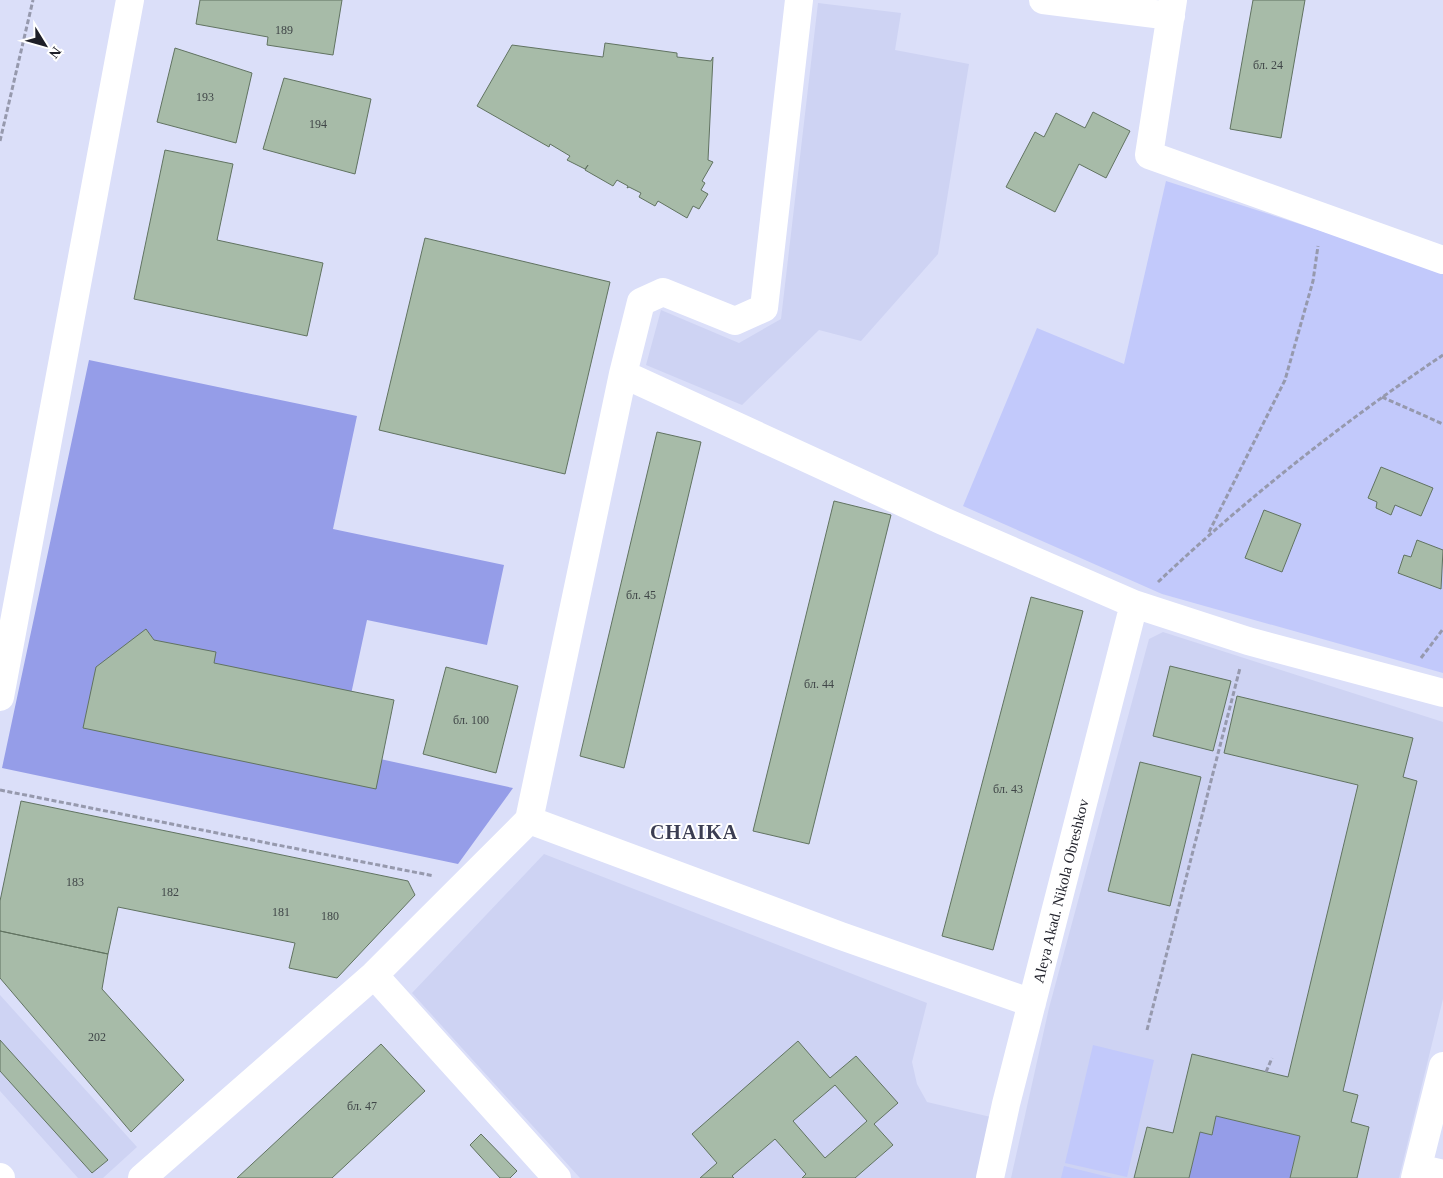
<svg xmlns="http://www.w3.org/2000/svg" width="1443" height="1178" viewBox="0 0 1443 1178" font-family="'Times New Roman',serif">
<rect width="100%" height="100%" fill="#dbdff9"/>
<path fill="#ced3f3" d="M818,3l83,10 -6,37 74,14 -31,190 -77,87 -42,-11 -77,75 -96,-40 15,-55 78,33 42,-24z
M1163,632l280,90v277l-44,179h-388l38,-170 100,-369z
M544,854l383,149 -15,59 5,22 10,18 68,16 -15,60h-400l-168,-185z
M0,995l137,152 -34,31h-25l-78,-87z"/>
<path fill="#c2c9fb" d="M1166,181l277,89v403l-281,-79 -199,-88 74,-178 87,36z
M1093,1045l61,15 -27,117 -62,-14z
M1064,1166l49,12h-52z"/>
<path fill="#959de8" d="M89,360l268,56 -24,113 171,36 -17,80 -120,-25 -28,130 174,38 -55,76 -456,-96z
M1216,1116l84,20 -10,42h-101l11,-46 12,3z"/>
<path fill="#a7bba8" stroke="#617361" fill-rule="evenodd" d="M200,0h142l-9,55 -66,-10 1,-8 -72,-13z
M1253,0h52l-24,138 -51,-9z
M605,43l72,10v4l34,4 2,-4 -5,103 5,2 -11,19 3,2 -4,7 7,4 -9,15 -6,-3 -6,12 -29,-17 -3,5 -16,-9 2,-4 -12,-6 -2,1 1,-2 -11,-6 -4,6 -28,-16 3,-5 -3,4 -18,-9 3,-4 -20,-12 -1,3 -72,-41 35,-61 91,12z
M175,48l77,25 -16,70 -79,-21z
M284,78l87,21 -16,75 -92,-25z
M1093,112l37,19 -24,47 -27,-14 -24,48 -49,-25 29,-55 9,5 12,-24 29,15z
M165,150l68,14 -16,76 106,23 -16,73 -173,-37z
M425,238l185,44 -45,192 -186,-44z
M657,432l44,10 -77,326 -44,-12z
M1381,467l52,21 -12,28 -26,-11 -4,10 -15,-7 1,-6 -9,-4z
M834,501l57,14 -82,329 -56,-13z
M1264,510l37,14 -19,48 -37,-14z
M1417,540l26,10 -2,39 -43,-16 6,-18 7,2z
M1031,597l52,14 -90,339 -51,-14z
M146,629l8,11 62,12 -2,11 180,37 -18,89 -293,-61 13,-61z
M1170,666l61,15 -18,70 -60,-15z
M446,667l72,19 -22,87 -73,-19z
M1237,696l176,42 -10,39 14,4 -74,310 15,4 -7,27 18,5 -12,51h-67l10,-42 -84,-20 -4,19 -12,-3 -11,46h-55l13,-51 26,6 19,-79 96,23 70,-292 -134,-32z
M1140,762l61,15 -31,129 -62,-15z
M21,801l387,80 7,14 -78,83 -48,-10 6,-25 -177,-36 -10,47 -108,-23v-30z
M0,931l108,23 -6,35 82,91 -53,52 -131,-154z
M0,1040l108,120 -16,13 -92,-102z
M798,1041l32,37 26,-22 42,47 -24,21 19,21 -38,33h-53l4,-4 -31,-35 -43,37 2,2h-34l17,-15 -25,-29zM835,1085l32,36 -42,37 -32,-37z
M381,1044l44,47 -93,87h-95z
M481,1134l36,37 -7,7h-10l-30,-33z"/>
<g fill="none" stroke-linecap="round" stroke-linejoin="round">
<path stroke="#9699ad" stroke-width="3" stroke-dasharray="5 2.5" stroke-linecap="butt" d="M0,141l33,-141
M1382,397l61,27
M1209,532l76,-152 28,-99 5,-35
M1158,582c89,-84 184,-159 285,-227
M1421,658l22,-29
M0,790l434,86
M1147,1030l93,-362
M1266,1072l6,-14"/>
<path stroke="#fff" stroke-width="28" d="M1043,0l128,16
M1173,0l-24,155 294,105
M623,374l320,147 191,83 114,37 195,52
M0,697l130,-697
M529,820l312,116 191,67
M374,975l183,203
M1418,1168l25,6
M0,1177l1,1
M142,1178l232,-203 155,-155 94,-446 18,-72 22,-10 72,29 29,-13 35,-308
M990,1178l16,-74 128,-500
M1415,1178l28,-112"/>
</g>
<g text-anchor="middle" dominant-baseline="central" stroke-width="4" stroke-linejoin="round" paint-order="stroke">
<g font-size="12" fill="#404648">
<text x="284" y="30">189</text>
<text x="1268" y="65">бл. 24</text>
<text x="205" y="97">193</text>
<text x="318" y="124">194</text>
<text x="641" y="595">бл. 45</text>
<text x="819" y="684">бл. 44</text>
<text x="471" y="720">бл. 100</text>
<text x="1008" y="789">бл. 43</text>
<text x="75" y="882">183</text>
<text x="170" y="892">182</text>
<text x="281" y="912">181</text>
<text x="330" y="916">180</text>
<text x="97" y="1037">202</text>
<text x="362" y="1106">бл. 47</text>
</g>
<g font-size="15" fill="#1e1f28" stroke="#fff">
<text transform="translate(1061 891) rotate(-76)">Aleya Akad. Nikola Obreshkov</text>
</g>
<g font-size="20" font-weight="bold" letter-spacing="1" fill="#3b3d52" stroke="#fff">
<text x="694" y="832">CHAIKA</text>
</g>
</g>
<g transform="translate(45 45) rotate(127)" stroke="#ffffff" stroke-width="4" paint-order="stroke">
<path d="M0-4L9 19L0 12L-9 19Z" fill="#1e1f28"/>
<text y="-8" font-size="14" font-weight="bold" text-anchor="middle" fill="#1e1f28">N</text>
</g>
</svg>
